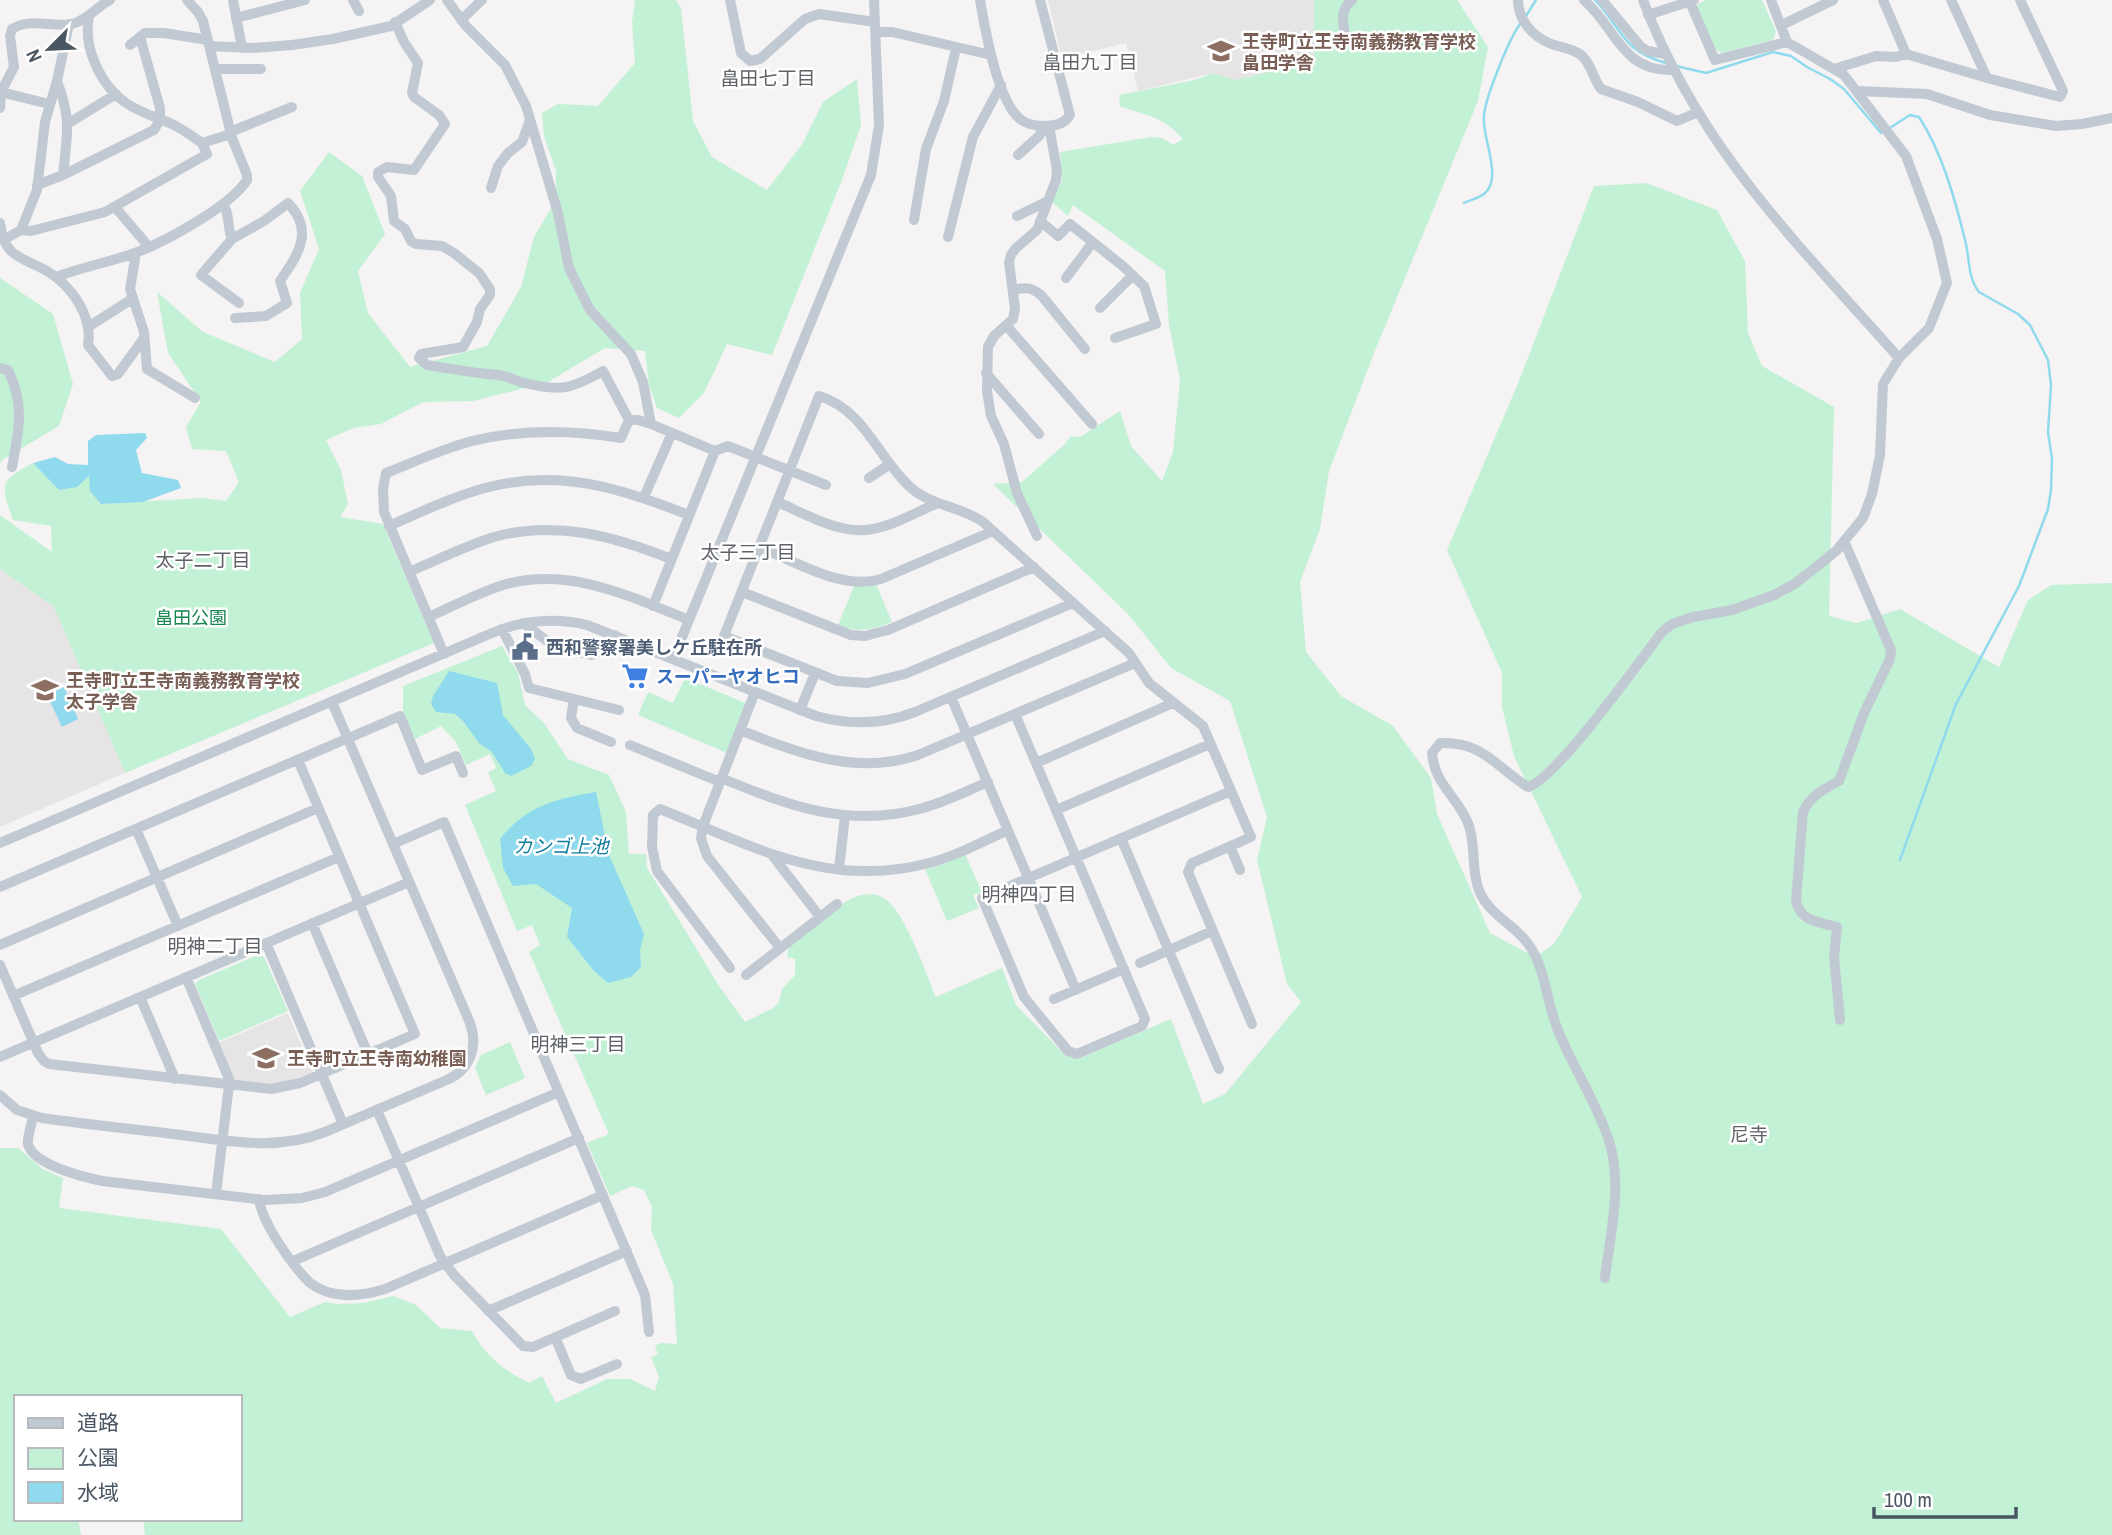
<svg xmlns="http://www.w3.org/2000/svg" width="2112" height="1535" viewBox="0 0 2112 1535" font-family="'Archivo Narrow','Noto Sans JP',sans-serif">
<rect width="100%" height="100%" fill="#f5f3f3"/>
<path fill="#e6e4e5" d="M1048,0h266l1,62 -80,18 -22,-7 -75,18 -12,-48 -64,16z
M0,569l54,38 71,166 -125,54z
M288,1013l25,60 -34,11 -39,-1 -6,-5 -16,-35z"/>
<path fill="#c3f1d5" d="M635,0h41l5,8 12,113 19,36 55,33 36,-47 20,-41 34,-23 4,46 -18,52 -71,178 -45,-11 -23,49 -25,25 -22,-10 -8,-23 -4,-34 -40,-3 -57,34 -75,19 -50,1 -42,22 -28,4 -27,12 15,30 7,34 -8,13 43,7 51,119 -309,130 -71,-166 -54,-38v-54l52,37 -1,-26 -38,-6c-13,-35 -13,-40 20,-57l26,27 30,-14 12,28 101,-6 24,3 13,-19 -13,-31 -34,-2 -6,-22 15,-25 -33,-49 -11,-61 46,40 72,30 27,-23 -2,-46 19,-44 -19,-58 29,-39 33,24 23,58 -27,37 10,42 42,54 77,-21 34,-59 13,-50 22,-37v-29l-12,-35 -2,-23 16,-9 40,2 37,-43 -3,-41z
M1314,0h143l31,47 -10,54 -104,252 -45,118 -9,58 -20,53 6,70 35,44 52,30 38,52 6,36 53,119 45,24 19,-13 28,-47 -68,-141 -12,-49v-34l-55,-123 72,-169 75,-195 52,-3 71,27 28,51 3,72 14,33 72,41 -5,209 28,7 43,-14 99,58 29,-67 23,-15 61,-2v952h-1967l-2,-16h97v-122h-224v122h62l3,16h-81v-387h18l26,22 19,8 -4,30 162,21 69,88 35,-15 13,2 26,-1 29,-7 23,9 24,23 32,3c14,26 32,39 57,52l13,-7 14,27 51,-24h23l25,12 4,-14 -8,-20 7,-3 -3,-9 7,-2 15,1 -4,-60 -22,-54 1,-23 -8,-17 -12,-4 -22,10 -23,-53 22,-9 -80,-182 11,-7 -8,-20 -15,6 -52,-126 31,-14 -8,-19 8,-4 -6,-14 -24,11 -10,-23 -15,-16 -26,13 -12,-27v-26l99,-40 16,27 7,32 19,18 24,36 41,16 17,37 3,42h17l1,14 7,11 65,107 26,36 28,-14 6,-6 3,-13 13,-14v-16l-8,-2 2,-12c15,-11 50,-42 66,-48 8,-3 19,-4 27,0 22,11 44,76 54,100l66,-29 14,37 48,49 14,5 93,-40 32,85 22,-10 76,-92 -14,-18 -30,-124 10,-43 -37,-116 -59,-33 -43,-54 -135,-130 29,-2 43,-38 6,-8 9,1 40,-26 11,35 31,35 11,-29 7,-72 -11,-55 -4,-54 -92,-66 -5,11 -16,-14 10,-22 -2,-28 92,-15 10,1 11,7 10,-6c-23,-25 -35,-22 -63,-33l-1,-11 76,-15 18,-7 22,7 79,-18z
M1706,0h56l14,31 -3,9 -51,13 -6,-3 -21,-40 3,-6z
M0,278l53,36 20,70 -14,42 -57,34 -2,4z
M876,584l16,38c-20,8 -34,11 -54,3l16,-39z
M685,678l63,26 -21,49 -89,-38 10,-23 25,11z
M965,854l17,38 -9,3 6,13 -32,13 -22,-52 19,-5z
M258,955l6,2 24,54 -69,30 -24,-57 4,-4z
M510,1042l15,36 -39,17 -11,-27 6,-13z"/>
<path fill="#90daee" d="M145,433l2,5 -11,12 6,23 36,7 3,8 -38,14 -42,2 -11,-13 -1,-15 -12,11 -18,3 -26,-27 22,-6 13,7 20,1v-24l8,-6z
M449,671l48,12 6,32 28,34 4,10 -4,7 -20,10 -6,-3 -13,-21 -13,-9 -16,-22 -8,-7 -19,-2 -5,-8 2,-8z
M64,687l14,32 -16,8 -15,-32z
M596,792l13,63 35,79 -4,16 1,17 -10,10 -23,6 -14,-12 -27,-34 5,-29 -36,-24 -23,2 -10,-18 -3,-29c27,-34 56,-40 96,-47z"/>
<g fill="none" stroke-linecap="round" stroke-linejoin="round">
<path stroke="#90daee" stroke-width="2.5" d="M1595,0c28,30 27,51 71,63
M1526,16l10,-16
M1676,66l30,7 67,-21 18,4 16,11 23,12 14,10 37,44 2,-1
M1888,129l22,-14 9,2c23,35 36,82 46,123 5,17 2,37 14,52l39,22 12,11 18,35 3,25 -3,47 4,27 -1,31 -3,19 -29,77 -63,118 -56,156
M1464,203c6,-3 15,-5 20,-9 20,-16 -3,-57 0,-79 2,-19 25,-76 36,-91"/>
<path stroke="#c1cad2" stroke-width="10" d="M233,0l9,48
M353,0l6,11
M447,0l19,26 39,39 21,41 32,107 11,55 21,42 41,44 12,28 8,42 64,27 13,-5 98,39
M730,0l11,53 9,8 10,-2 45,-40 14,-5 56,8
M980,0c5,29 17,100 40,119 7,6 18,7 26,7 10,0 19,-3 24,-11l-30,-115
M1518,0c0,19 13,35 31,43 11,5 22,4 32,12 10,8 12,23 20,34l37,13 39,19 19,-8
M1584,0c33,29 38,72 89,70
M1602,0l39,47 7,4 18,3
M1643,0c55,147 155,244 256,358
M1689,0l26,60 72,-18
M1883,0l23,54
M1951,0l36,78
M1648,15l46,-15
M89,17c-6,30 11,68 37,86 13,9 29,14 44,20 11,5 22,13 32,20l29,-9
M236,18l69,-18
M461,20l21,-20
M395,22l9,20 14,21 -6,30 2,4 25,18 6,9 -31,46 -27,-3 -9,5v5l13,19 3,25 11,8 6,12 5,3 26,2 12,7 25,20 11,16v6l-10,14 -3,13 -14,25 -42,7 -2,4 8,7c24,4 47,8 71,10 9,1 18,6 27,8 36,9 46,6 78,-12l26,49h9l13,4
M1782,25l51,-25
M876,32h16l99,23
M1346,39c-3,-15 -7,-28 6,-39
M130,45l15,-12h19l44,7
M209,46l44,2 39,-3 41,-6 58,-13 39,-26
M215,69h46
M1834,69l42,-13 20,1 10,-3 81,24 73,19 3,-6 -43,-91
M57,81c15,39 10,54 6,94
M1858,91l69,3 63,21 66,11 26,-2 30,-6
M1,92l48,12
M0,108l1,-16 13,-25 -4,-31 2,-7c19,-12 40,-1 60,-5 16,-4 24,-17 38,-24
M69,123l47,-29
M230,132l62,-25
M1018,155l22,-20 2,-9
M37,185l26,-10 91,-45 6,-10v-12l-20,-71
M491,188l7,-22 10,-13 14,-11 8,-22
M224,205c6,11 3,22 8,34
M115,207l34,40
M1017,216l29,-14
M914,220l12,-71 18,-48 12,-53
M1040,221l18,15 12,-12 54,43 20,19 12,38 -41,14
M0,223c4,35 22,34 47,48 25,15 46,46 41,74l24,31 6,-2 26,-36
M21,230l10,1 74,-19 102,-58 -5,-11
M948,237l25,-100 28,-52
M3,240l18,-10 16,-40 8,-68 12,-41 12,-57
M136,253l-6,36 14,43 3,37 48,29
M56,277c24,-9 49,-14 73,-22 31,-10 101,-48 118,-75v-5l-15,-37 -29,-117 -5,-9 -11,-12
M1066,278l27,-36
M1014,290c11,-3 17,-3 27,5l44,54
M1100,308l33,-33
M235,318l31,-2 21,-13 -7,-22c18,-26 35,-50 8,-78l-24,18 -32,18 -31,36 38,28
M1006,325l86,99
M88,327l44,-28
M0,368l8,2c17,35 11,60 4,97
M986,373l53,61
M869,478l21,-14
M644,497l28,-64
M777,502c27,11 59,31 89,28 24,-2 50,-18 72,-27
M389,526c32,-14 63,-29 96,-38 74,-20 135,0 204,27
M1037,536l-20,-43 -13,-49 -13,-28 -4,-25 1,-44 6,-11 19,-17 2,-10 -6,-47 2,-7 4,-6 22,-19 19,-50 1,-10 -8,-44
M759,547c36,14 83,44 122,32l112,-48
M409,572c28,-12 56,-26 85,-35 61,-17 120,-1 177,22
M742,592l109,43 14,1 23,-6 146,-63
M1073,603l-168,71 -37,9 -31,-2 -113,-45 95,-240c46,14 58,61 91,91 21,19 50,19 73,35l146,131 20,30 54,43 48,111 -59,26 -4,9 64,152
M653,606l62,-155
M429,617c24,-11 49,-24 74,-32 66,-19 126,11 186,35
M523,623l31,23 37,9 11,-4 9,-7 4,-9
M502,629l23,45 4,14 90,22
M444,654l-60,-142 -1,-23 3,-16c28,-11 56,-24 86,-32 49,-12 100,-11 149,-3l8,-18
M673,659l198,-484 8,-50 -5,-125
M755,692l-52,134 -2,12 6,18 73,92
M951,697l125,293
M574,699l-3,19 6,10 34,14
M800,710l15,-37
M1015,714l130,305 -3,7 -65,28 -9,-3 -44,-54 -42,-99c83,-36 166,-72 249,-107
M740,730c58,23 116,46 178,25l217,-92
M630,745l90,37
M1036,763l137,-60
M721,778c68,28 129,51 202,30 22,-6 44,-17 65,-26
M1056,810l154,-66
M136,829l42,97
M1121,838l98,231
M0,843l492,-210c31,-13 62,-16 95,-8l229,91c33,9 66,9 99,-4l190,-81
M393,844l51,-22 201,473 4,37
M1230,846l10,24
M772,855l48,62
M839,869l6,-53
M0,887l400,-171 22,54 34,-14 7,17
M312,923l56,131
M266,943l77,181
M0,945l318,-137
M1140,963l72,-32
M0,965l38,88 6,8 5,3 222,25 29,-6 115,-49 -117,-274
M730,968l-73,-97 -5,-24 1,-32 7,-6c90,36 168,81 269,54 27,-7 53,-21 79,-33
M746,975l91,-71
M186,977l46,109
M13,996l326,-139
M140,997l35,82
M1054,999l70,-30
M1840,1020l-6,-63 3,-30c-20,-6 -35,-4 -41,-26l7,-89c7,-16 21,-23 36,-31l25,-68 26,-54 1,-9 -47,-109
M0,1057l409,-175
M0,1095l17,15 25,8c41,6 82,10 123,15 53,6 108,20 160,-1l124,-53c22,-11 29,-33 21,-56l-138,-321
M377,1110l63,146 14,19 69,71 10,1 82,-36
M33,1116c-1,8 -6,20 -5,28 5,21 56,33 74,37l163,19 37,-2 23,-6 234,-100
M216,1194l13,-109
M259,1199c3,24 33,66 50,83 22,18 50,15 76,7l218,-94
M293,1261l286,-123
M1605,1278c5,-43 18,-94 4,-137 -13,-41 -38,-76 -53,-116 -10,-27 -11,-57 -27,-80 -13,-19 -38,-30 -48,-50 -11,-23 -4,-49 -13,-72 -12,-29 -33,-37 -36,-70l8,-10c45,-1 54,23 88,44 29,-9 111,-125 134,-155l10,-8 21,-7 39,-7 42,-15 22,-12 40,-32 27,-33 9,-24 8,-39 3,-71 16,-26 30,-30 18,-45 -10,-44 -31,-83 -62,-81 -57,-33 -16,-42
M488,1311l139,-60
M555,1337l16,38 10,4 36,-15"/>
</g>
<defs>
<symbol id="school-bare" viewBox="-9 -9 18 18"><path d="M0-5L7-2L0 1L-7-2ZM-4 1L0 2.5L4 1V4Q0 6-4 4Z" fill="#8d6e63" stroke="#fff" stroke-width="2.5" paint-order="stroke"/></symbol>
<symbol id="civic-bare" viewBox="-9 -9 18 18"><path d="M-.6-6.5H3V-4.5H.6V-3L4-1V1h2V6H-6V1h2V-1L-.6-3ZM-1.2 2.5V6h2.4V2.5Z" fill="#5c6f8a" stroke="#fff" stroke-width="2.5" paint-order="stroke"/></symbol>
<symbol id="supermarket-bare" viewBox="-9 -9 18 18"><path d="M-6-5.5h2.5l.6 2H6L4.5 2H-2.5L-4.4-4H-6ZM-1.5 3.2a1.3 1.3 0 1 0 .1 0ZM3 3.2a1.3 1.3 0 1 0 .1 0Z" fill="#3f7fe0" stroke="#fff" stroke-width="2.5" paint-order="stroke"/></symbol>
</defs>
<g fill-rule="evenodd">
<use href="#school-bare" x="1202" y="32" width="38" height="38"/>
<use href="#civic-bare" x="506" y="628" width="38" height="38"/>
<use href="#supermarket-bare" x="616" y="657" width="38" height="38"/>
<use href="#school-bare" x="26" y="671" width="38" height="38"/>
<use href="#school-bare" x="247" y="1039" width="38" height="38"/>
</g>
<g text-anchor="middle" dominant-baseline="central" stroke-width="5" stroke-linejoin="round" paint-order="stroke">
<g font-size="18" font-weight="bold" fill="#785e54" stroke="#fff" text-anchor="start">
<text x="1242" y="41">王寺町立王寺南義務教育学校<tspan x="1242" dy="21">畠田学舎</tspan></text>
<text x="66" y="680">王寺町立王寺南義務教育学校<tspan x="66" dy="21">太子学舎</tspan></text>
<text x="287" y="1058">王寺町立王寺南幼稚園</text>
</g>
<g font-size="18" fill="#17864f" stroke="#fff">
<text x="191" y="617">畠田公園</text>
</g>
<g font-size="18" font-weight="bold" fill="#4e5e75" stroke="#fff" text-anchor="start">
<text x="546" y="647">西和警察署美しケ丘駐在所</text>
</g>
<g font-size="18" font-weight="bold" fill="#366cbe" stroke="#fff" text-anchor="start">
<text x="656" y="676">スーパーヤオヒコ</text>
</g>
<g font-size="19" fill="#5f6368" stroke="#fff">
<text x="1090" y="62">畠田九丁目</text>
<text x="768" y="78">畠田七丁目</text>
<text x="748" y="552">太子三丁目</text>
<text x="203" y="560">太子二丁目</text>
<text x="1029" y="894">明神四丁目</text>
<text x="215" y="946">明神二丁目</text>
<text x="578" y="1044">明神三丁目</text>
<text x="1749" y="1134">尼寺</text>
</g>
<g font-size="19" font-style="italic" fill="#0c7c9b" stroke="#fff">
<text x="561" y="846">カンゴ上池</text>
</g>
</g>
<rect x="14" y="1395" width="228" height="126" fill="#ffffff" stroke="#b7bbc0" stroke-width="2"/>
<rect x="28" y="1418" width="35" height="10" fill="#c1cad2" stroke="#b7bbc0" stroke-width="2"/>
<text x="77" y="1430" font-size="21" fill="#4a5661">道路</text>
<rect x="28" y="1448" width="35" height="21" fill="#c3f1d5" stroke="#b7bbc0" stroke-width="2"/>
<text x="77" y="1465" font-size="21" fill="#4a5661">公園</text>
<rect x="28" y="1482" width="35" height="21" fill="#90daee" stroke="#b7bbc0" stroke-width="2"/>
<text x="77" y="1500" font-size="21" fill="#4a5661">水域</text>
<g transform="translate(49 49) rotate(246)" stroke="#ffffff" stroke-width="5" paint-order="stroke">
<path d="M0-5L12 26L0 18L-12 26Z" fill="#4a5661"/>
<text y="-10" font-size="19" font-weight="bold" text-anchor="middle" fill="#4a5661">N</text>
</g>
<path d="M1874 1507v10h142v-10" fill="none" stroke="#4a5661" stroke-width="3.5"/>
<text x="1884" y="1507" font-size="21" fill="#4a5661" stroke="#ffffff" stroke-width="5" paint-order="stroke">100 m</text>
</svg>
